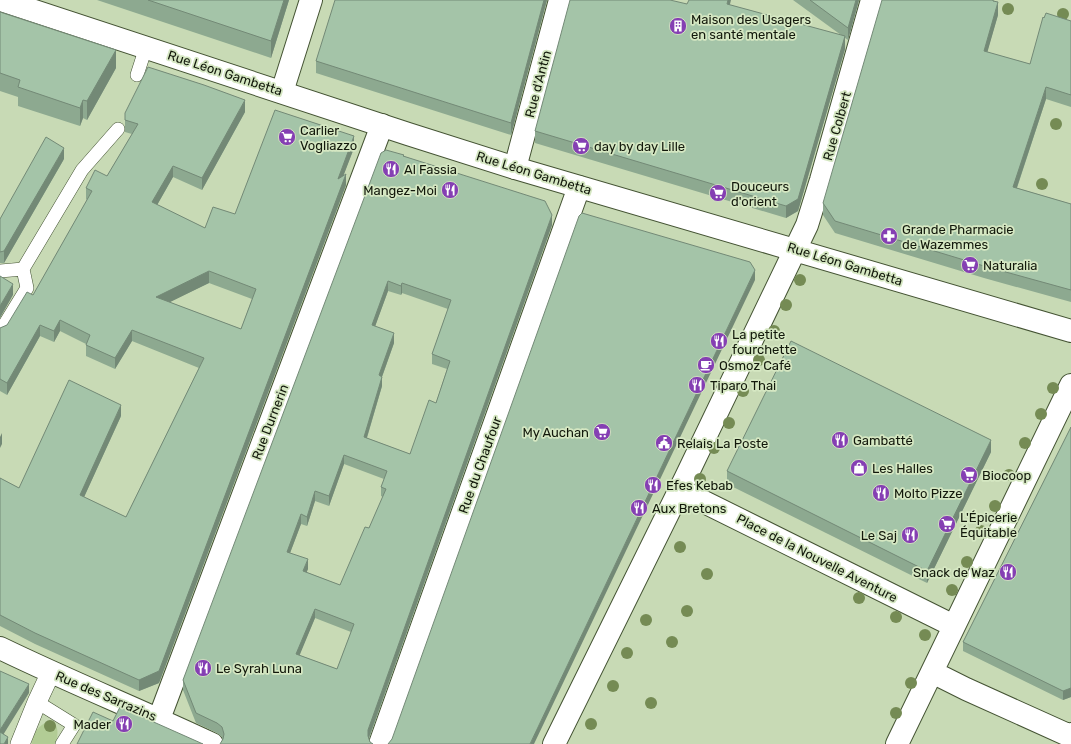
<svg xmlns="http://www.w3.org/2000/svg" width="1071" height="744" viewBox="0 0 1071 744" font-family="Rubik,sans-serif">
<rect width="100%" height="100%" fill="#c8dab5"/>
<path fill="#b2cc95" d="M49,721l5,1c5,7 4,14 1,22h-23c0,-11 7,-19 17,-23z"/>
<g fill="none" stroke-linecap="round" stroke-linejoin="round">
<defs>
<path id="service" d="M137,75l9,-28
M0,271l23,-2
M0,332l27,-44 -4,-19 59,-99 36,-41
M37,702l37,23 -12,19"/>
<path id="pedestrian" d="M20,744l17,-42 14,-30"/>
<path id="minor" d="M282,92l29,-92
M515,168l45,-168
M680,490l274,136
M0,648c70,34 142,63 212,96
M932,672l34,17 102,46 3,-1
M159,719l223,-594
M380,744l199,-557
M897,744l174,-359"/>
<path id="tertiary" d="M1,0l407,134 107,34 556,163
M554,744l131,-265 122,-254 14,-45 51,-180"/>
</defs>
<use href="#service" stroke="#445333" stroke-width="14"/>
<use href="#pedestrian" stroke="#445333" stroke-width="20"/>
<use href="#minor" stroke="#445333" stroke-width="24"/>
<use href="#tertiary" stroke="#445333" stroke-width="24"/>
<use href="#service" stroke="#fff" stroke-width="13"/>
<use href="#pedestrian" stroke="#fff" stroke-width="19"/>
<use href="#minor" stroke="#fff" stroke-width="22"/>
<use href="#tertiary" stroke="#fff" stroke-width="22"/>
</g>
<g fill="#758b54">
<circle cx="1008" cy="9" r="6"/>
<circle cx="1063" cy="14" r="6"/>
<circle cx="1056" cy="124" r="6"/>
<circle cx="1042" cy="184" r="6"/>
<circle cx="800" cy="280" r="6"/>
<circle cx="786" cy="305" r="6"/>
<circle cx="774" cy="331" r="6"/>
<circle cx="759" cy="360" r="6"/>
<circle cx="1053" cy="388" r="6"/>
<circle cx="743" cy="391" r="6"/>
<circle cx="1041" cy="414" r="6"/>
<circle cx="729" cy="423" r="6"/>
<circle cx="1025" cy="443" r="6"/>
<circle cx="714" cy="448" r="6"/>
<circle cx="1009" cy="475" r="6"/>
<circle cx="700" cy="479" r="6"/>
<circle cx="995" cy="506" r="6"/>
<circle cx="981" cy="531" r="6"/>
<circle cx="680" cy="547" r="6"/>
<circle cx="967" cy="562" r="6"/>
<circle cx="707" cy="574" r="6"/>
<circle cx="952" cy="590" r="6"/>
<circle cx="859" cy="598" r="6"/>
<circle cx="687" cy="611" r="6"/>
<circle cx="896" cy="617" r="6"/>
<circle cx="646" cy="620" r="6"/>
<circle cx="925" cy="635" r="6"/>
<circle cx="672" cy="642" r="6"/>
<circle cx="627" cy="653" r="6"/>
<circle cx="911" cy="683" r="6"/>
<circle cx="613" cy="686" r="6"/>
<circle cx="651" cy="703" r="6"/>
<circle cx="896" cy="713" r="6"/>
<circle cx="591" cy="724" r="6"/>
<circle cx="50" cy="726" r="6"/>
</g>
<path fill="#8da990" fill-rule="evenodd" d="M97,0h192l-18,58z
M547,0l-36,135 -195,-62v-12z
M793,0h66l-11,40 -3,-2v11l-47,162 -12,7 -251,-75v-12l152,-127 43,1 111,30z
M994,0l4,15 -11,37 43,12 41,-43v86l-25,-8 -29,89 54,16v98l-87,-24 -149,-45 -12,-18v-12z
M0,12l116,56 -29,52 -4,-2 -3,8 -62,-20v-9l-18,-6z
M245,112l-43,78 -29,-13 -16,28 48,23 30,-14 119,-66 -11,28 3,9 -187,498 -20,8 -104,-47 -35,-18v-148l19,10 102,-72 -37,81 42,20 73,-149 -67,-27 -17,28 -29,-13v-12l-26,-13 -6,11 -14,-6 -33,59 -7,-4v-63l7,-3 26,-30 54,-95 -1,-1v-11l21,-12 25,-42 -7,-2v-19zM209,283l43,16 -11,30 -72,-27z
M404,156l148,69 -183,514 1,3 -147,-2 -1,-3 -5,-4 -21,-10 -13,-33v-10zM388,291l13,4 1,-2 46,16 -16,45v10l15,5 -11,34 -26,51 -43,-16 15,-52v-9l12,-34 -19,-17zM344,464l40,15 -3,8v9l2,1 -14,31 -29,57 -34,-13 2,-3 -18,-16 11,-29 6,2 8,-25 14,5zM315,618l36,14 -14,37 -38,-14z
M64,159l-60,104h-4v-44z
M1071,427v270l-8,3 -100,-49v-9z
M991,452l-64,131 -200,-99v-13z"/>
<path fill="#738976" d="M284,0h5l-18,58v-17z
M544,0h3l-36,135v-12z
M728,0h3l-4,16v-12z
M856,0h3l-11,40v-12z
M998,2v13l-14,49v-13z
M845,36v13l-47,162 -12,7v-12z
M116,50v18l-29,52v-19z
M1046,87v12l-33,100v-12z
M83,100v18l-3,8v-18z
M245,100v12l-43,78v-12z
M354,136v12l-16,42v-11z
M64,148v11l-60,104v-12z
M173,166v11l-21,37v-12z
M346,174v11l-187,498 -20,8v-11z
M552,215v10l-184,515v-10z
M755,270v10l-221,464h-4z
M209,271v12l-53,26v-12z
M388,281v10l-16,44v-10z
M402,283v10l-1,2v-9z
M13,284v11l-13,23v-12z
M60,320v11l-6,11v-11z
M40,325v11l-33,59v-12z
M132,330v11l-17,28v-11z
M394,333v10l-15,42v-10z
M382,377v9l-18,61v-10z
M121,405v11l-41,90v-11z
M2,433v11l-2,4v-11z
M991,440v12l-64,131v-12z
M344,455v9l-15,42v-10z
M315,491v10l-8,25v-9z
M301,514v10l-14,37v-9z
M308,559v10l-5,12v-10z
M315,609v9l-19,46v-10z
M29,684v9l-29,47v-10z
M1071,688v9l-8,3v-9z
M8,737v7h-4z"/>
<path fill="#a4c4a8" stroke="#738976" fill-rule="evenodd" d="M148,0h136l-13,41z
M335,0h209l-33,123 -195,-62z
M570,0h100l17,4 2,-4h39l-1,4 118,32 -47,163 -12,7 -251,-75z
M810,0h46l-8,28z
M882,0h111v1l5,1 -14,49 46,13 13,-47 1,1 2,-5 25,8v74l-25,-8 -33,100 58,17v86l-87,-24 -149,-45 -12,-18z
M0,12l116,38 -29,51 -4,-1 -3,8 -62,-21 2,-7 -20,-7z
M148,67l56,18 41,15 -43,78 -29,-12 -21,36 53,26 8,-21 22,7 40,-104 79,26 -16,43 8,-5 -187,497 -20,9 -104,-47 -35,-18v-137l19,10 50,-108 52,25 -41,90 46,22 78,-159 -72,-28 -17,28 -29,-13 4,-10 -30,-15 -6,11 -14,-6 -33,58 -7,-4v-51l7,-3 20,-33 6,3 59,-104 -6,-3 9,-18 12,6 31,-52 -13,-4v-7zM209,271l47,18 -15,40 -85,-32z
M46,137l18,11 -60,103 -4,1v-33z
M386,150l18,5 -1,1 142,45 7,14 -184,515v6l2,6 3,2h-153l3,-5 1,-5 -2,-7 -5,-4 -21,-10 -13,-33 198,-527zM388,281l13,5 1,-3 49,17 -19,54 18,7 -14,42 -7,-3 -19,54 -46,-17 18,-60 -3,-2 15,-42 -22,-8zM344,455l43,16 -6,16 5,2 -17,39 -4,-1 -25,58 -37,-14 5,-12 -21,-7 14,-38 6,3 8,-26 14,5zM315,609l39,15 -17,45 -41,-15z
M582,213l168,49 5,8 -225,474h-142l4,-5 187,-523z
M0,276l13,8 -13,22z
M791,341l200,99 -64,131 -200,-100z
M1071,427v261l-8,3 -100,-49z
M0,671l29,13 -29,46z
M120,707l83,37h-126l16,-32 20,9z
M0,732l8,5 -4,7h-4z"/>
<defs>
<symbol id="building-disc" viewBox="-11 -11 22 22"><circle r="9.5" fill="#853fb3" stroke="#d5e7c2"/><path d="M-4-6H4V6H1V3H-1V6H-4ZM-2.5-4.3h1.7v1.8h-1.7ZM.8-4.3h1.7v1.8H.8ZM-2.5-1h1.7V.8h-1.7ZM.8-1h1.7V.8H.8Z" fill="#fff"/></symbol>
<symbol id="supermarket-disc" viewBox="-11 -11 22 22"><circle r="9.5" fill="#853fb3" stroke="#d5e7c2"/><path d="M-6-5.5h2.5l.6 2H6L4.5 2H-2.5L-4.4-4H-6ZM-1.5 3.2a1.3 1.3 0 1 0 .1 0ZM3 3.2a1.3 1.3 0 1 0 .1 0Z" fill="#fff"/></symbol>
<symbol id="restaurant-disc" viewBox="-11 -11 22 22"><circle r="9.5" fill="#853fb3" stroke="#d5e7c2"/><path d="M-5-6h1v4h1v-4h1v4h1v-4h1v5L-1.5 .5V6h-2V.5L-5-1ZM5-6V6H3V1.5H1.5Q1.5-4 5-6Z" fill="#fff"/></symbol>
<symbol id="pharmacy-disc" viewBox="-11 -11 22 22"><circle r="9.5" fill="#853fb3" stroke="#d5e7c2"/><path d="M-2-6h4v4h4v4h-4v4h-4v-4h-4v-4h4Z" fill="#fff"/></symbol>
<symbol id="cafe-disc" viewBox="-11 -11 22 22"><circle r="9.5" fill="#853fb3" stroke="#d5e7c2"/><path d="M-5.5-4.5H6V0H3Q3 3.5 0 3.5H-2.5Q-5.5 3.5-5.5 0ZM3-3.2v2h1.7v-2ZM-6 4.5H4V6H-6Z" fill="#fff"/></symbol>
<symbol id="civic-disc" viewBox="-11 -11 22 22"><circle r="9.5" fill="#853fb3" stroke="#d5e7c2"/><path d="M-.6-6.5H3V-4.5H.6V-3L4-1V1h2V6H-6V1h2V-1L-.6-3ZM-1.2 2.5V6h2.4V2.5Z" fill="#fff"/></symbol>
<symbol id="shop-disc" viewBox="-11 -11 22 22"><circle r="9.5" fill="#853fb3" stroke="#d5e7c2"/><path d="M-5-2.5h2.3a2.7 3.5 0 0 1 5.4 0H5L5.5 6h-11ZM-1.5-2.5h3a1.5 2.3 0 0 0-3 0Z" fill="#fff"/></symbol>
</defs>
<g fill-rule="evenodd">
<use href="#building-disc" x="668" y="16" width="20" height="20"/>
<use href="#supermarket-disc" x="277" y="127" width="20" height="20"/>
<use href="#supermarket-disc" x="571" y="136" width="20" height="20"/>
<use href="#restaurant-disc" x="381" y="159" width="20" height="20"/>
<use href="#restaurant-disc" x="440" y="180" width="20" height="20"/>
<use href="#supermarket-disc" x="708" y="183" width="20" height="20"/>
<use href="#pharmacy-disc" x="879" y="226" width="20" height="20"/>
<use href="#supermarket-disc" x="960" y="255" width="20" height="20"/>
<use href="#restaurant-disc" x="709" y="331" width="20" height="20"/>
<use href="#cafe-disc" x="696" y="355" width="20" height="20"/>
<use href="#restaurant-disc" x="687" y="375" width="20" height="20"/>
<use href="#supermarket-disc" x="592" y="422" width="20" height="20"/>
<use href="#restaurant-disc" x="830" y="430" width="20" height="20"/>
<use href="#civic-disc" x="654" y="433" width="20" height="20"/>
<use href="#shop-disc" x="849" y="458" width="20" height="20"/>
<use href="#supermarket-disc" x="959" y="465" width="20" height="20"/>
<use href="#restaurant-disc" x="643" y="475" width="20" height="20"/>
<use href="#restaurant-disc" x="871" y="483" width="20" height="20"/>
<use href="#restaurant-disc" x="629" y="498" width="20" height="20"/>
<use href="#supermarket-disc" x="937" y="514" width="20" height="20"/>
<use href="#restaurant-disc" x="900" y="525" width="20" height="20"/>
<use href="#restaurant-disc" x="998" y="562" width="20" height="20"/>
<use href="#restaurant-disc" x="193" y="658" width="20" height="20"/>
<use href="#restaurant-disc" x="114" y="714" width="20" height="20"/>
</g>
<g text-anchor="middle" dominant-baseline="central" stroke-width="3.5" stroke-linejoin="round" paint-order="stroke">
<g font-size="13" fill="#12180b" stroke="#d5e7c2" text-anchor="start">
<text x="691" y="19">Maison des Usagers<tspan x="691" dy="15">en santé mentale</tspan></text>
<text x="300" y="130">Carlier<tspan x="300" dy="15">Vogliazzo</tspan></text>
<text x="594" y="146">day by day Lille</text>
<text x="404" y="169">Al Fassia</text>
<text x="731" y="186">Douceurs<tspan x="731" dy="15">d'orient</tspan></text>
<text x="437" y="190" text-anchor="end">Mangez-Moi</text>
<text x="902" y="229">Grande Pharmacie<tspan x="902" dy="15">de Wazemmes</tspan></text>
<text x="983" y="265">Naturalia</text>
<text x="732" y="334">La petite<tspan x="732" dy="15">fourchette</tspan></text>
<text x="719" y="365">Osmoz Café</text>
<text x="710" y="385">Tiparo Thai</text>
<text x="589" y="432" text-anchor="end">My Auchan</text>
<text x="853" y="440">Gambatté</text>
<text x="677" y="443">Relais La Poste</text>
<text x="872" y="468">Les Halles</text>
<text x="982" y="475">Biocoop</text>
<text x="666" y="485">Efes Kebab</text>
<text x="894" y="493">Molto Pizze</text>
<text x="652" y="508">Aux Bretons</text>
<text x="960" y="517">L'Épicerie<tspan x="960" dy="15">Équitable</tspan></text>
<text x="897" y="535" text-anchor="end">Le Saj</text>
<text x="995" y="572" text-anchor="end">Snack de Waz</text>
<text x="216" y="668">Le Syrah Luna</text>
<text x="111" y="724" text-anchor="end">Mader</text>
</g>
<g font-size="13" fill="#12180b" stroke="#d5e7c2">
<text transform="translate(225 73) rotate(18)">Rue Léon Gambetta</text>
<text transform="translate(538 84) rotate(-75)">Rue d'Antin</text>
<text transform="translate(837 126) rotate(-74)">Rue Colbert</text>
<text transform="translate(534 173) rotate(17)">Rue Léon Gambetta</text>
<text transform="translate(845 264) rotate(17)">Rue Léon Gambetta</text>
<text transform="translate(270 422) rotate(-69)">Rue Durnerin</text>
<text transform="translate(480 465) rotate(-70)">Rue du Chaufour</text>
<text transform="translate(817 558) rotate(27)">Place de la Nouvelle Aventure</text>
<text transform="translate(106 696) rotate(23)">Rue des Sarrazins</text>
</g>
</g>
</svg>
